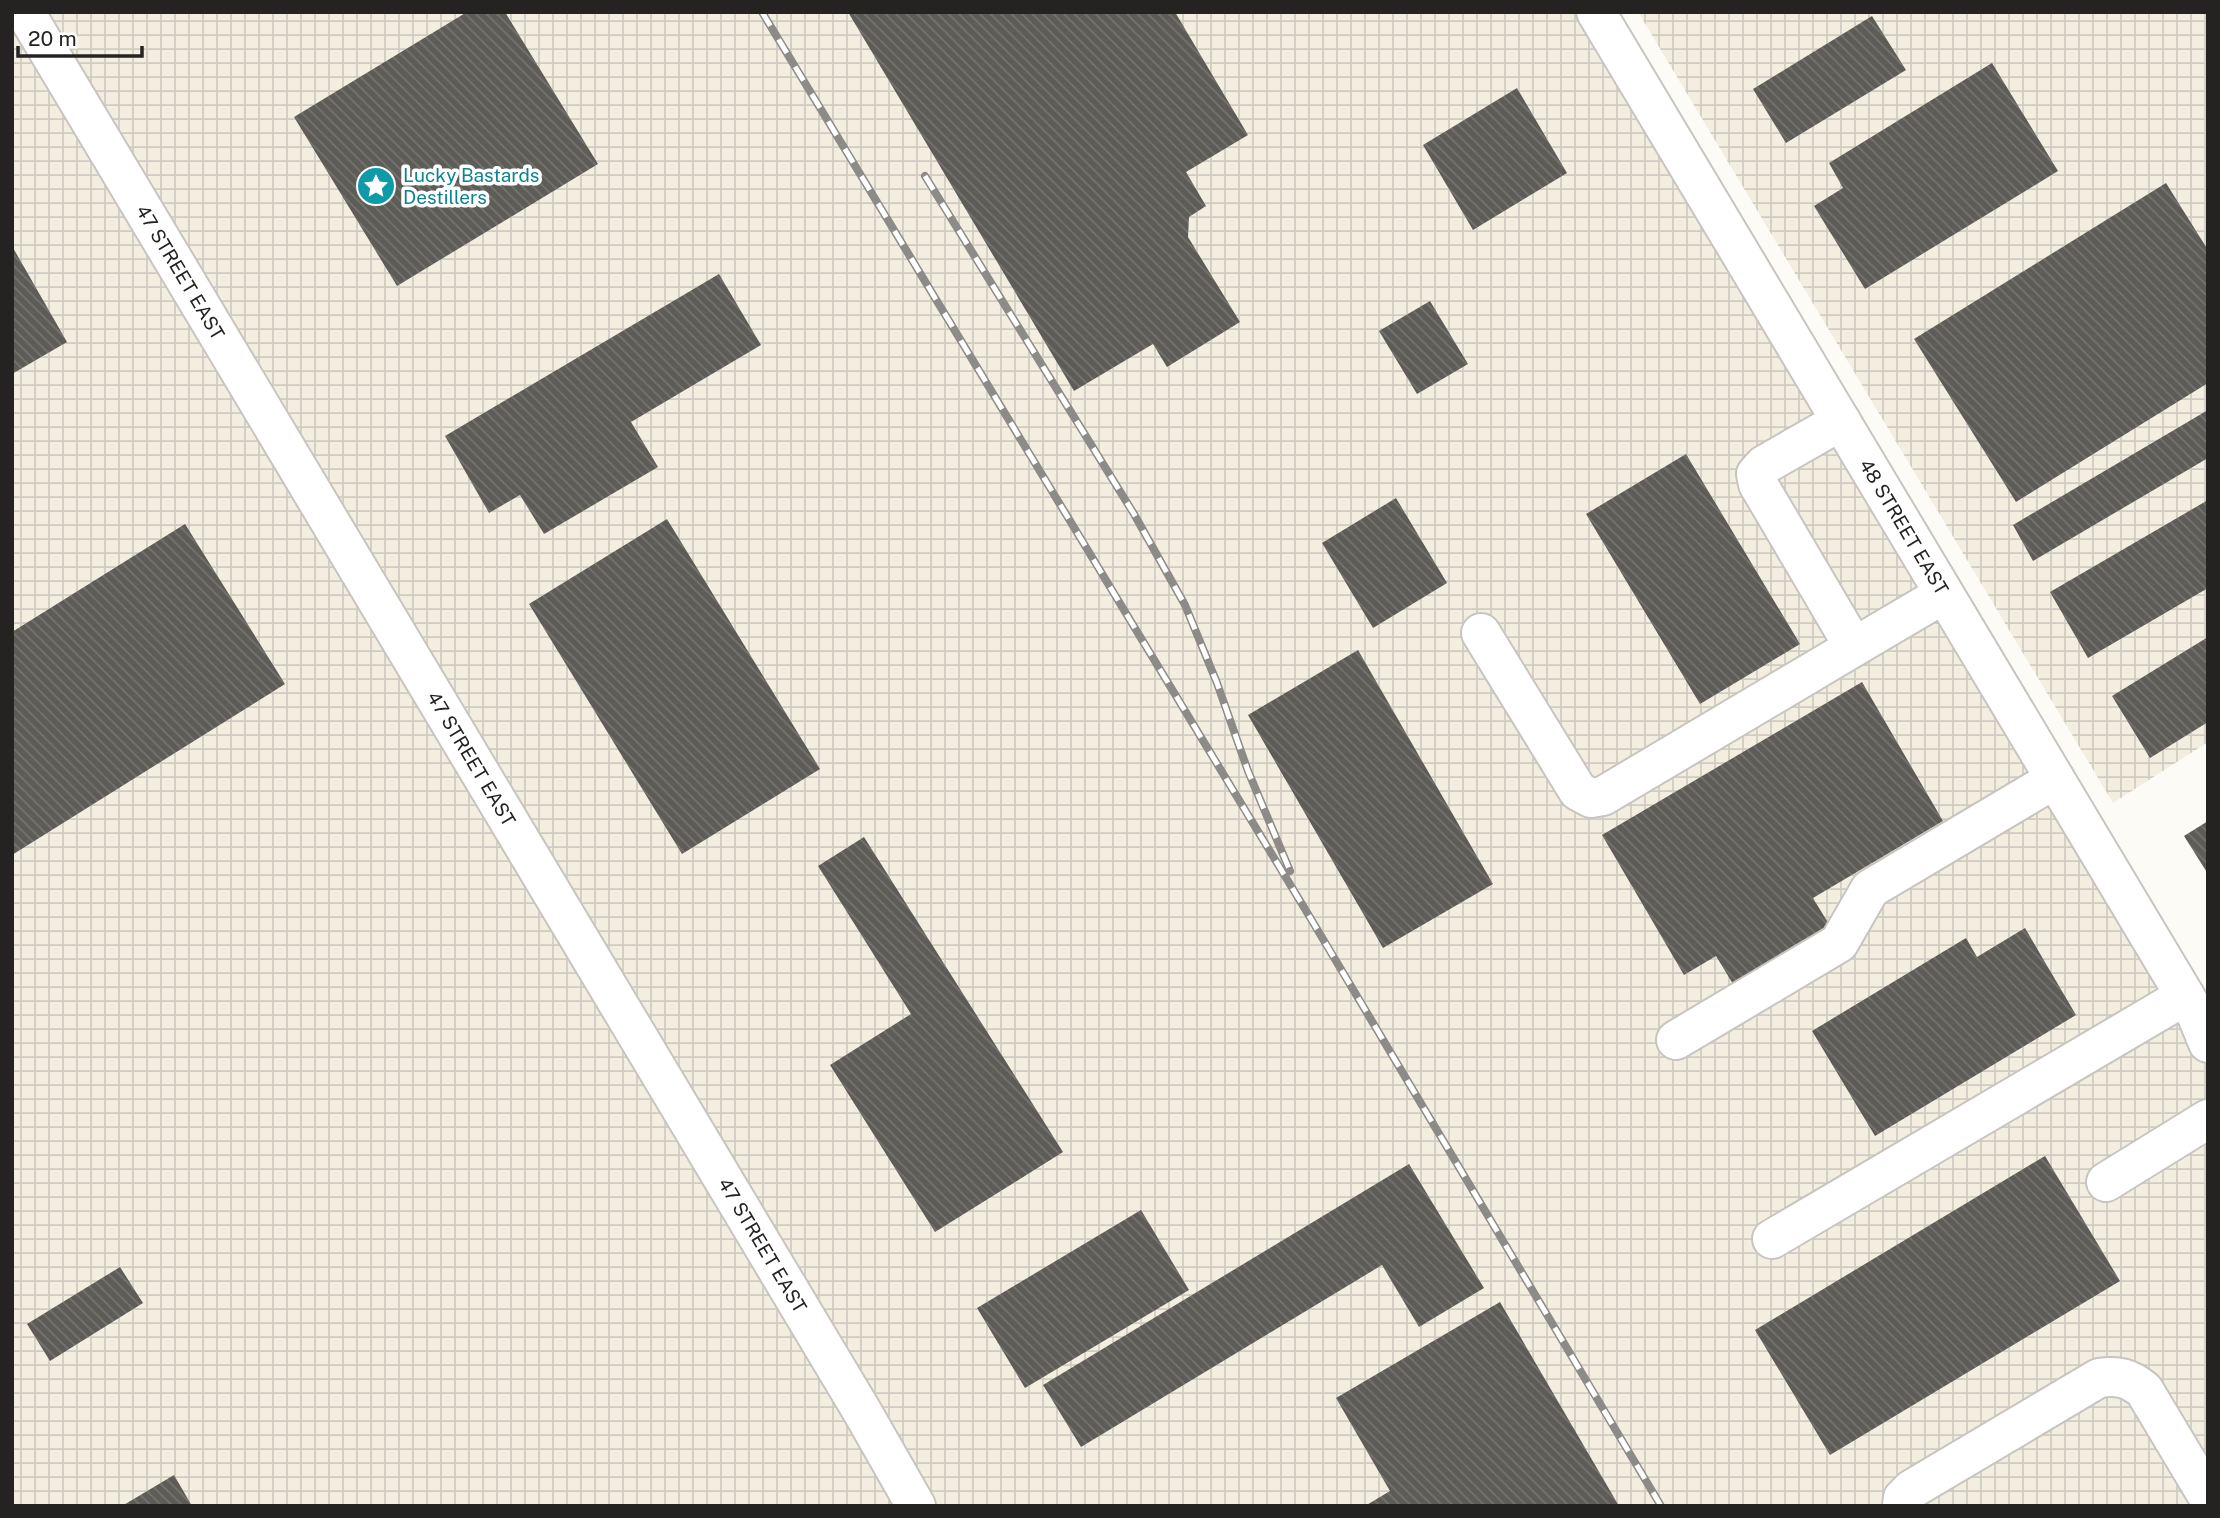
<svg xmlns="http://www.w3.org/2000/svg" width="2220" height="1518" viewBox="0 0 2220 1518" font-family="'Public Sans',sans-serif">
<defs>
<pattern id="industrial-grid" width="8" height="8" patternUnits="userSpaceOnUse" patternTransform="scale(1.75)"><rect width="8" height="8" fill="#f4eee1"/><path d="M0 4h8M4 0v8" fill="none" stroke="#d1ccc1"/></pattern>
<pattern id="building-back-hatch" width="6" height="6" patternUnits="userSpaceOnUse" patternTransform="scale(1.75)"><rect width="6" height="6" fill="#5e5c57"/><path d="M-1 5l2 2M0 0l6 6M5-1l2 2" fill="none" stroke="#767470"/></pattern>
</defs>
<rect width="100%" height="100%" fill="#fdfbf5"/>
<path fill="url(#industrial-grid)" d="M12,12h1584l612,1031v463h-2196z
M1638,12h570v730l-95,61z"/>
<path fill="url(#building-back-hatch)" d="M467,12h38l93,152 -201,122 -103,-169z
M848,12h327l73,123 -62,37 20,34 -17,11 -1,20 52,85 -73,45 -14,-23 -79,47z
M1872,16l34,54 -120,73 -33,-54z
M1992,63l66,108 -193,118 -51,-83 29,-18 -14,-25z
M1517,88l50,85 -94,57 -50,-85z
M2166,183l42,67v133l-192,119 -102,-163z
M12,246l55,96 -55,32z
M719,274l42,71 -130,77 27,45 -114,67 -24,-39 -31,18 -44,-77z
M1430,301l38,63 -51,30 -38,-63z
M2208,410v48l-175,103 -20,-36z
M1686,454l114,190 -100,60 -114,-190z
M1396,498l51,85 -74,45 -51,-85z
M2208,500v88l-120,70 -38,-66z
M667,519l153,250 -138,85 -153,-250z
M185,524l100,160 -273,171v-223z
M2208,637v85l-58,36 -38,-62z
M1358,650l135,234 -110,64 -135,-233z
M1862,682l81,139 -130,77 17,28 -97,58 -17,-28 -32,19 -82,-140z
M2208,821v53l-24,-38z
M864,837l199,315 -128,80 -105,-167 81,-51 -93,-148z
M2025,928l51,87 -201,121 -63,-105 154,-93 11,19z
M2045,1156l75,125 -290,174 -75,-125z
M1409,1164l75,124 -65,39 -37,-62 -301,182 -38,-62z
M1141,1210l48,80 -164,98 -48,-80z
M120,1267l23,36 -93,58 -23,-37z
M1500,1302l119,204h-254l25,-15 -54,-93z
M174,1475l18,31h-70z"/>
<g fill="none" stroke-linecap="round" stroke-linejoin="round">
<defs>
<g id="minor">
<path id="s1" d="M25,12l838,1401 53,93"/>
<path id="s2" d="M1596,12l601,1004 11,27"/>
<path d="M1841,421l-77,44 -8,9 2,10 96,163 90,-53"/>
<path d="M1481,633l97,158 13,7 12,-2 251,-149"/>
<path d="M1676,1040l163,-97 31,-54 185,-110"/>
<path d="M2106,1182l102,-63"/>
<path d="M1772,1239l413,-243"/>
<path d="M1902,1506l1,-8 9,-9 187,-111c19,-3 30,0 45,12l64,107"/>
</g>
</defs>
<use href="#minor" stroke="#c8c5c0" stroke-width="42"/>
<use href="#minor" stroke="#fff" stroke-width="38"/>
<defs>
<path id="rail" d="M762,12l549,907 350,587
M925,176l209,338 51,91 32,78 31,88 42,100"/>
</defs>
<use href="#rail" stroke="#8d8b87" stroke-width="8"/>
<use href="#rail" stroke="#fff" stroke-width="5" stroke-dasharray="16" stroke-linecap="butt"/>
</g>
<defs>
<symbol id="sight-disc" viewBox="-11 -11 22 22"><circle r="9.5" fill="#0f9aa8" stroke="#fff"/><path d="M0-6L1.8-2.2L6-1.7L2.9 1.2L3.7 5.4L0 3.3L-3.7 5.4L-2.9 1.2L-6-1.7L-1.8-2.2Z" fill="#fff"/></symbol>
</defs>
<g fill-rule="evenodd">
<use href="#sight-disc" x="354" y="164" width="44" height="44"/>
</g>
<g text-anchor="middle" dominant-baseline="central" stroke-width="7" stroke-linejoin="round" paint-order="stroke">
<g font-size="19" fill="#0d838f" stroke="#fff" text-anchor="start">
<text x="403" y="175">Lucky Bastards<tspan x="403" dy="22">Destillers</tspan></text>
</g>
<g font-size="19" fill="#242321" stroke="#fff">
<text stroke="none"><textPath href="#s1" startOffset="303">47 STREET EAST</textPath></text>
<text stroke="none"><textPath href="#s2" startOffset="600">48 STREET EAST</textPath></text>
<text stroke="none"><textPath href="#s1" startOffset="870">47 STREET EAST</textPath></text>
<text stroke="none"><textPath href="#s1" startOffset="1437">47 STREET EAST</textPath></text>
</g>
</g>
<rect width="2220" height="1518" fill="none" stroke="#242321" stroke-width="28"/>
<path d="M18 46v10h124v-10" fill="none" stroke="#242321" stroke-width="3.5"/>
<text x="28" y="46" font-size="21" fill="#242321" stroke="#ffffff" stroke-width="5" paint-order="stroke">20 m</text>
</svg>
